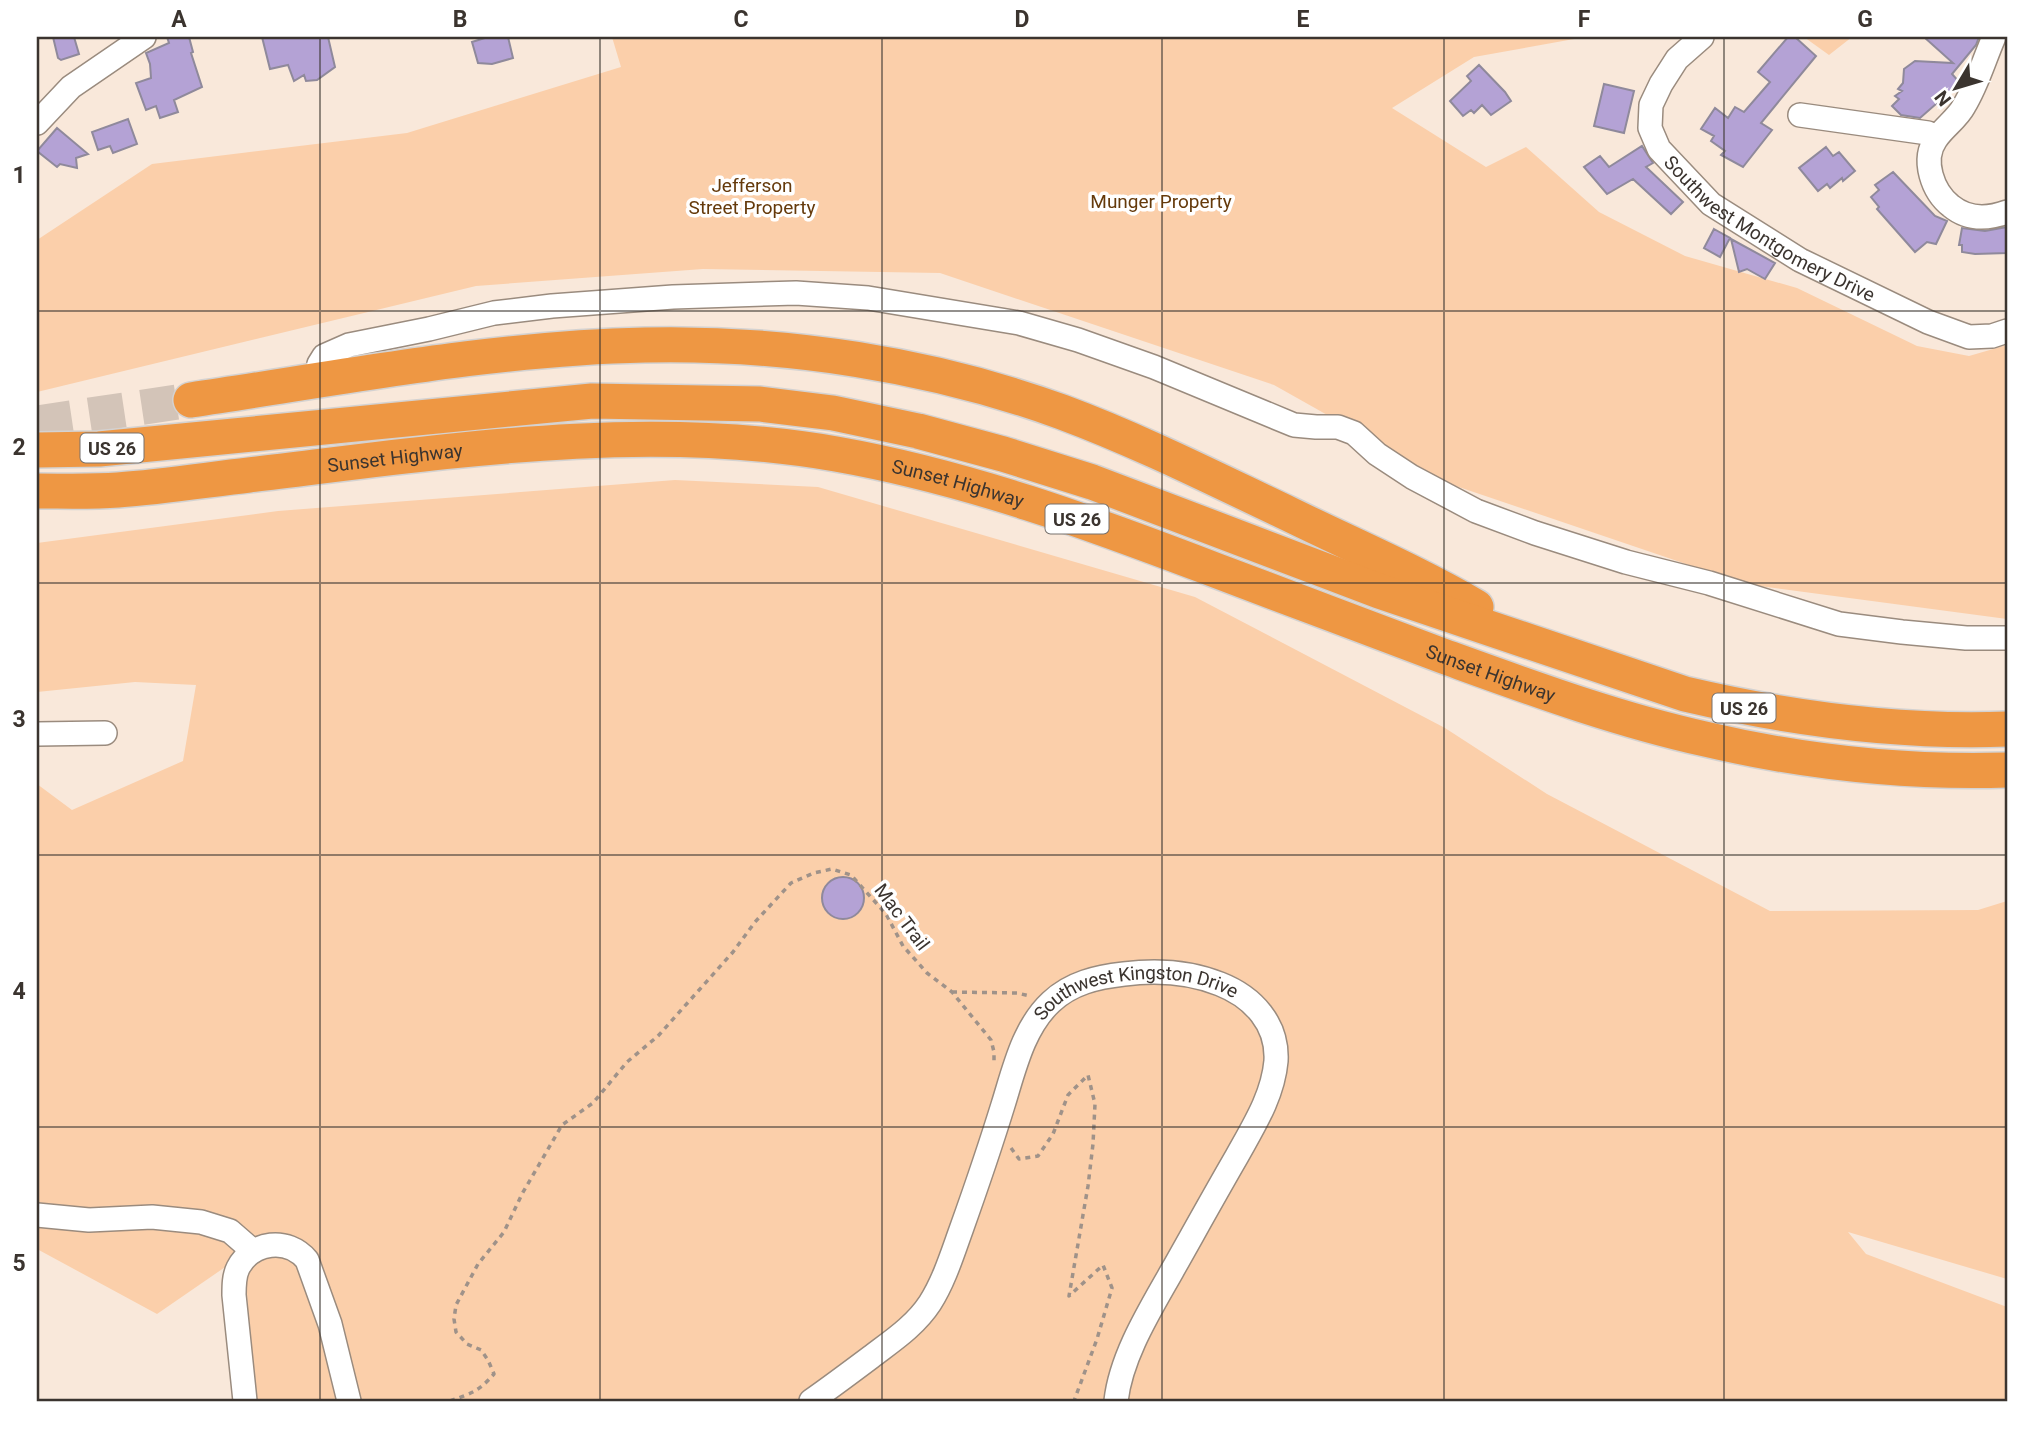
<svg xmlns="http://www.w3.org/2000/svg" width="2044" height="1438" viewBox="0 0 2044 1438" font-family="Roboto,sans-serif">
<rect width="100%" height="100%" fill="#f9e8da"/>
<path fill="#fbcfaa" d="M612,37h966l-4,2 -100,18 -82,51 94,59 40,-20 73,65 86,44 112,32 120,58 52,10 38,-11v274l-262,-35 -295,-100 -176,-99 -334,-112 -237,-4 -227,17 -439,106v-152l115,-76 255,-31 214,-66z
M1804,37h48l-23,18z
M675,480l143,7 377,110 250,131 102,66 223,117 208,-1 29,-9v378l-159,-47 18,22 141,53v94h-1753l-7,-107v-42l-90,62 -120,-65v-465l35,26 111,-49 13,-76 -61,-3 -98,10v-149l241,-32z"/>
<path fill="#b4a2d5" stroke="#8f899b" stroke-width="2" d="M53,37h21l5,17 -18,6 -3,-2z
M167,37h22l4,15 -2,1 11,34 -28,13 4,12 -18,6 -4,-12 -10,4 -10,-27 15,-5 -1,-14 -4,-11 23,-10z
M262,37h66l7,30 -18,13 -11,1 -2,-6 -10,6 -6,-16 -18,4z
M488,37h20l5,21 -21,6 -14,-1 -6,-21z
M1788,37h7l21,19 -55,67 11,7 -29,37 -22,-12 4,-4 -14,-10 3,-5 -13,-7 14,-21 13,10 7,-11 9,5 26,-30 -12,-10z
M1924,37h55l-3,8 -24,29 8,9 -40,35 -19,-3 -9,-9 7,-7 -4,-3 7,-5 -4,-2 5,-6 1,-14 11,-8 38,2z
M1479,65l26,27 6,9 -20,14 -9,-10 -8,8 -3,-3 -8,6 -13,-15 21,-20 -4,-5z
M1604,84l30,7 -10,42 -30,-7z
M128,119l9,25 -24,9 -3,-7 -12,4 -6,-18z
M57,128l31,26 -12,4 1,10 -17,-4 -3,3 -20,-16z
M1642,146l11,17 -7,4 37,35 -12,12 -38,-35 -26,15 -23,-27 16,-11 9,11z
M1826,147l7,9 6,-4 16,19 -12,10 -1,-3 -12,10 -3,-4 -9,7 -19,-23z
M1893,172l42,44 12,5 -11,23 -9,-2 -12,10 -38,-43 2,-2 -8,-10 8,-7 -4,-5z
M2007,227v26l-32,1 -13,-2v-7h-3l3,-17 23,3z
M1714,229l16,9 -10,19 -16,-9z
M1731,239l44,24 -10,16 -18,-10 -8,3z
M822 898a21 21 0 1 1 42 0a21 21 0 1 1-42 0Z"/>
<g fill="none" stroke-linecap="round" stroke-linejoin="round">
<path stroke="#d3c4b8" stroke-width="35" stroke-dasharray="35 18" stroke-linecap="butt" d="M37,423l154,-23"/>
<defs>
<g id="minor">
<path id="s1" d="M1702,37l-25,22 -16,25 -10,21 -1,23 9,21 52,55 89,56 128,62 41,15 23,-1 15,-5"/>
<path d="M1994,37c-10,23 -17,48 -30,69 -7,13 -20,21 -28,33 -15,21 -3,53 15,67 17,14 37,13 56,6"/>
<path d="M1800,115l128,18 8,4"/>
<path d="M37,123l34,-36 73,-50"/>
<path d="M315,382l4,-18 5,-8 25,-11 80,-16 65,-16 58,-7 121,-9 123,-4 72,5 151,25 59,17 76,27 140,58 22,2h22l16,6 23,21 35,23 64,34 59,22 91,29 83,21 130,41 63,8 64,6h41"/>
<path d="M37,734l68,-1"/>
<path d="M37,1215l52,5 63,-3 49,5 29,9 23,20"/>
<path d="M245,1401l-11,-106c0,-9 0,-19 4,-27 14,-27 50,-31 69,-8l23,64 19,77"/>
<path id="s2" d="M811,1401c20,-14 40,-29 60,-44 21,-16 44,-31 59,-54 14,-22 22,-48 31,-73 15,-42 29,-83 42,-125 11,-35 20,-77 48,-103 20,-19 46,-25 73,-28 31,-4 66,-2 96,10 33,13 58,40 56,77 -3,35 -23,66 -39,95 -22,38 -43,76 -65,115 -22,39 -51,85 -56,130"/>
</g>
<g id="highway">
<path d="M191,400c150,-22 302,-52 454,-55 140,-3 285,19 417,67 78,29 153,67 227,102 63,31 127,58 187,93"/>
<path d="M37,450l62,-1 493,-48 168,3 73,9 85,18 85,23 89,28 287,109 306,103c107,25 213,39 322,35"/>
<path id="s3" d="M37,491c27,0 54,1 81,-1 44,-3 88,-10 131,-15 194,-23 393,-55 587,-21 131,23 256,69 379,116 76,29 152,57 228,86 86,31 172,63 262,83 98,23 201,34 302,31"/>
</g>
</defs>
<use href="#minor" stroke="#9a8b7e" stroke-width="26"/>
<use href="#highway" stroke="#d4d2d1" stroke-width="38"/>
<path stroke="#9f9289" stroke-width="3.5" stroke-dasharray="5 5" stroke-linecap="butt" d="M952,992l65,1 13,3
M1011,1148l8,11 19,-3 15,-22 15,-39 20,-20 7,29 -2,40 -5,42 -19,110 34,-31 9,23 -15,51 -23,62
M450,1401c22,-8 28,-9 44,-27l-6,-14 -7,-10 -14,-6 -11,-12 -2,-13 2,-14 22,-41 26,-32 18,-38 40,-69 31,-22 34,-41 31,-26 75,-84 22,-30 36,-39 23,-10 18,-4 19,6 35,39 17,32 24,27 25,19 39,48 3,12v9"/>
<use href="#minor" stroke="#fff" stroke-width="23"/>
<use href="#highway" stroke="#ee9743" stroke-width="35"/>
</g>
<path fill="none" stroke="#3b342f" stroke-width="2" stroke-opacity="0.55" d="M320,37v1364M600,37v1364M882,37v1364M1162,37v1364M1444,37v1364M1724,37v1364M37,311h1970M37,583h1970M37,855h1970M37,1127h1970"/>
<g text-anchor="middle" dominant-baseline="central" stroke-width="7" stroke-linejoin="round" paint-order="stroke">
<g fill="#fff" stroke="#76716d" stroke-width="2">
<rect x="80.5" y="433.5" width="63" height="29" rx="5"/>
<rect x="1045.5" y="504.5" width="63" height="29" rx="5"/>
<rect x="1712.5" y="693.5" width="63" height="29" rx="5"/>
</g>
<g font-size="18" font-weight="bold" fill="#3b342f">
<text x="112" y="448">US 26</text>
<text x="1077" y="519">US 26</text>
<text x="1744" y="708">US 26</text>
</g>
<g font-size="19" fill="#653a0b" stroke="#fff">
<text x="752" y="185">Jefferson<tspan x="752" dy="22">Street Property</tspan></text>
<text x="1161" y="201">Munger Property</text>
</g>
<g font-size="19" fill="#3b342f" stroke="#fff">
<text stroke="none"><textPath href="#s1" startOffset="270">Southwest Montgomery Drive</textPath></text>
<text stroke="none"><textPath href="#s3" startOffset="360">Sunset Highway</textPath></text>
<text stroke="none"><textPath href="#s3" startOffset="928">Sunset Highway</textPath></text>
<text stroke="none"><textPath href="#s3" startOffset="1494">Sunset Highway</textPath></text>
<text transform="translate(902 917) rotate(53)">Mac Trail</text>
<text stroke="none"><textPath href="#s2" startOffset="569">Southwest Kingston Drive</textPath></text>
</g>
</g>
<rect width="2044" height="1438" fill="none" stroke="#ffffff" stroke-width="77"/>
<g transform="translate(1956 88) rotate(232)" stroke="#ffffff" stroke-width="5" paint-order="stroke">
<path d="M0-5L12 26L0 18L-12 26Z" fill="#3b342f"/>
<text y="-10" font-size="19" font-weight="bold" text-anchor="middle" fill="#3b342f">N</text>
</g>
<rect x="38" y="38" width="1968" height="1362" fill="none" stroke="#3b342f" stroke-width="2.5"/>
<g font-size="23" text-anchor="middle" font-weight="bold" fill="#3b342f">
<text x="179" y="27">A</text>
<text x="460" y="27">B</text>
<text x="741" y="27">C</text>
<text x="1022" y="27">D</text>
<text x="1303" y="27">E</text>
<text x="1584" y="27">F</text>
<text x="1865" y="27">G</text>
<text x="19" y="183">1</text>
<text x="19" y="455">2</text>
<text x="19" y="727">3</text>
<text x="19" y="999">4</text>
<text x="19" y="1271">5</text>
</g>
</svg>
